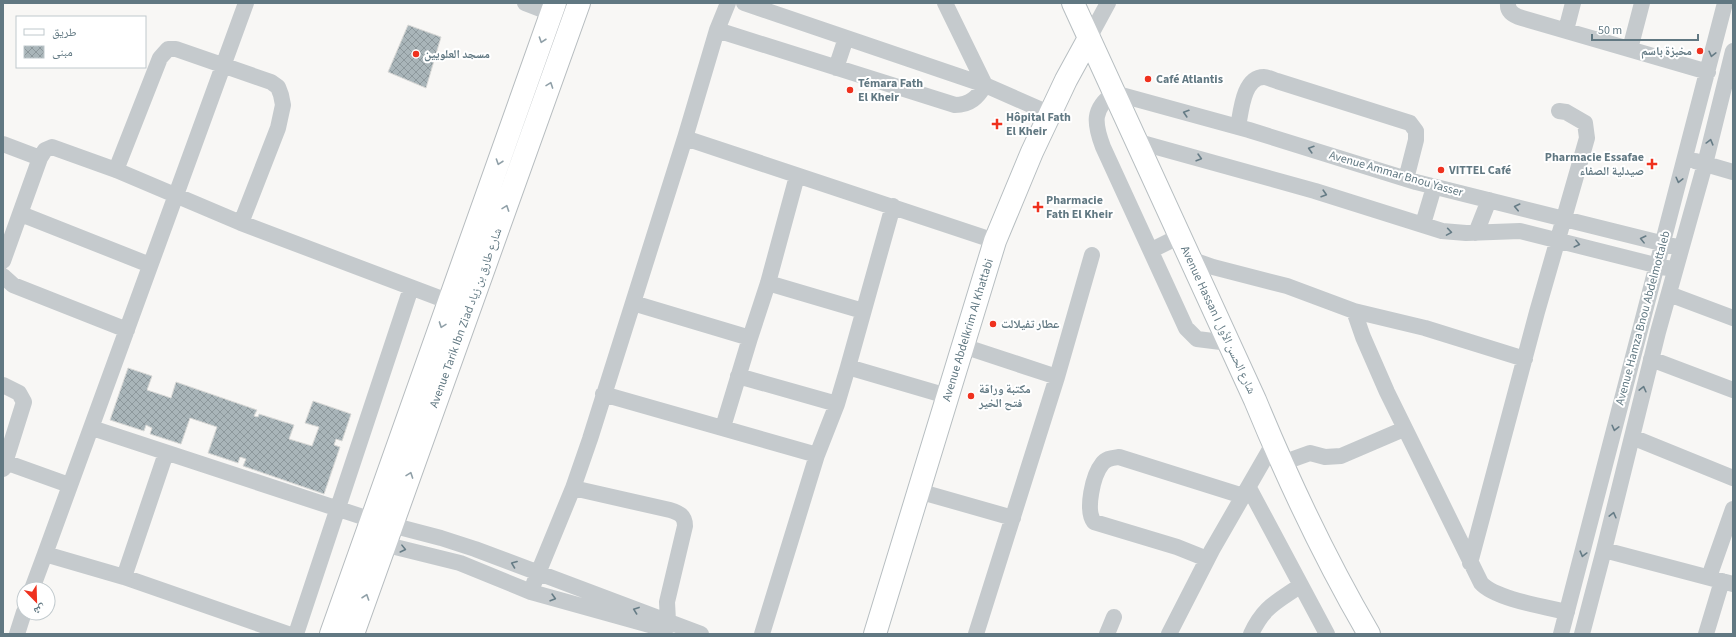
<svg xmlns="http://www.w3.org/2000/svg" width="1736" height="637" viewBox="0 0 1736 637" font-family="'Source Sans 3','Noto Naskh Arabic',sans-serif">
<defs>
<pattern id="building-cross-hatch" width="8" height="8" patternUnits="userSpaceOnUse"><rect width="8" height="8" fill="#a9b5b9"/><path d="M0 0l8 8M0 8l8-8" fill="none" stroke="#8d989c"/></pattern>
</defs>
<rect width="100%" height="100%" fill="#f8f7f5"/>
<path fill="url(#building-cross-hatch)" stroke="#d9d9d7" d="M408,25l33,12 -15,51 -38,-16z
M128,368l24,8 -5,14 24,8 5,-16 26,9 55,19 -3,6 4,1 1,-3 35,11 -5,14 23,7 7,-19 -14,-4 8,-22 38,13 -9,27 -6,-2 -2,6 6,2 -16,47 -81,-28 3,-7 -6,-2 -2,6 -30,-10 9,-26 -27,-9 -9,26 -31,-10 2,-6 -6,-3 -2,6 -34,-11z"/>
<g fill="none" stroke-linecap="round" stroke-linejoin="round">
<defs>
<path id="secondary" d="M1073,3l182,397c33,80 70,159 114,234
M875,634l120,-393 37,-89 34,-72 23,-42"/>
<path id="primary" d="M331,634l224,-631
M353,634l226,-631"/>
</defs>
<use href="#secondary" stroke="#b7bec1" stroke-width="24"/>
<use href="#primary" stroke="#b6bcbf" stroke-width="24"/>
<path stroke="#c5cacd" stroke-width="16" d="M246,3l-201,551 79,23 164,57
M525,3l26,10
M744,3l241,82 66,29
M1508,3c-1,9 7,13 14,15l186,54
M717,30l238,75c15,0 23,-8 30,-20l-40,-82
M1566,30l7,-27
M1089,38l19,-35
M1630,49l12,-46
M836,68l10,-30
M1238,127c3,-15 5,-50 26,-50 4,0 9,3 13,4l133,42 6,8v9l-10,39
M685,138l32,-108 11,-27
M1135,141l180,50 127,40 24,2 54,-2 147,37
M3,144l37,14
M1695,161l38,11
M116,170l44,-112 8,-9h8l95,33 7,5 3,8 2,10 -5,23 -37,95
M893,206l-45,161 99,29
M21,214l129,51
M1423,224l11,-37
M1476,233l13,-33
M1152,250l28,-14
M1190,259l23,8 74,19 67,25 9,26 24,55 94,191c14,16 65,24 86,29
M3,261l37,-103 5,-8 7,-3 64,23 125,53 209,79
M3,276l10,9 114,45
M768,283l95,28
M1669,294l64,24
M633,303l117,35 18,-55 29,-107
M1354,311l71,17 100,31
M1229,343l-32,-4 -11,-11 -83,-181c-9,-24 -11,-38 11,-54l135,37 167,52 265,66
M963,346l94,31
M1651,359l82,31
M3,385l16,8 5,9 -21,67
M603,394l214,61 20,-51 -99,-28
M837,404l11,-37
M723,427l27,-89
M92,428l280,92 69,18 34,11 226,85
M1632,437l101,41
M5,462l64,23
M1282,463l28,-10 15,4 16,-1 63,-27
M1249,488l78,146
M918,491l95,27
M375,542l85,21 71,29 133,37
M1604,550l129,34
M1207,559l-30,-12 -83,-25c-9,-12 -1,-47 8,-58 4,-6 10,-6 17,-7l124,39
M1470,563l67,-251 50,-174 -2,-15 -19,-11 -7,-1
M124,577l42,-124
M1709,577l24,-68
M534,583l39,-95
M32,589l13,-35
M17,634l7,-22
M296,634l115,-346
M664,634l4,-13 -1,-19 18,-76c0,-11 -6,-13 -15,-16l-97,-22 17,-49 95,-301 310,103
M762,634l55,-179
M976,634l81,-257 35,-122
M1107,634l7,-17
M1169,634l43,-84 61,-106
M1251,634c13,-28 26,-32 50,-49
M1561,634l164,-631
M1582,634l22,-84 54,-218 47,-168 28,-113
M1706,634l16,-53"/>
<use href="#secondary" stroke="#fff" stroke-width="22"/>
<use href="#primary" stroke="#fff" stroke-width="22"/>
</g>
<defs><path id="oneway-chevron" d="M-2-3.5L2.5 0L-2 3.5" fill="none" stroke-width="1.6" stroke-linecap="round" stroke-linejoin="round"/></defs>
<g stroke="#90a0a8">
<use href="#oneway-chevron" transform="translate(542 40) rotate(109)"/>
<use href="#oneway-chevron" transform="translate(550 85) rotate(-70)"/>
<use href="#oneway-chevron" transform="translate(499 162) rotate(109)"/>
<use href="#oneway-chevron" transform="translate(506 208) rotate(-70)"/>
<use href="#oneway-chevron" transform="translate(442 325) rotate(110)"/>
<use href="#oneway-chevron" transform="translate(410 475) rotate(-70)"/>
<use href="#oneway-chevron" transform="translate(366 597) rotate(-71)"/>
</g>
<g stroke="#667c86">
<use href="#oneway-chevron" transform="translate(1712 54) rotate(104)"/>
<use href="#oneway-chevron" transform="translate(1186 113) rotate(-163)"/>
<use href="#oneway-chevron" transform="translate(1710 142) rotate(-75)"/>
<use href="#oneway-chevron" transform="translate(1311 149) rotate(-163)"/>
<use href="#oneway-chevron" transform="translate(1199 158) rotate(16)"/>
<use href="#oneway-chevron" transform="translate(1679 180) rotate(104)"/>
<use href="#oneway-chevron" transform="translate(1324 194) rotate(17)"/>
<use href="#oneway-chevron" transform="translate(1517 207) rotate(-167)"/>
<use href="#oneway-chevron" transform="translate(1449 232) rotate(9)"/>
<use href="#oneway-chevron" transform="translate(1643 239) rotate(-166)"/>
<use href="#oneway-chevron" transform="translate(1577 244) rotate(14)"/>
<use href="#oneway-chevron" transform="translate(1643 389) rotate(-76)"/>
<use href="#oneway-chevron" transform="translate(1615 428) rotate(104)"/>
<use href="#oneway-chevron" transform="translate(1613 515) rotate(-76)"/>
<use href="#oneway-chevron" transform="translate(403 549) rotate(14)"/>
<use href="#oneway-chevron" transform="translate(1583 554) rotate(105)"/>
<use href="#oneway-chevron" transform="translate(514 564) rotate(-159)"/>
<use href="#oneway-chevron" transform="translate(553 598) rotate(16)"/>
<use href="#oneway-chevron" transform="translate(636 610) rotate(-160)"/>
</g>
<g fill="#ef311e" stroke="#fff" stroke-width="1.5">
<circle cx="1700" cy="51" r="4"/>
<circle cx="416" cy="54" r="4"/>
<circle cx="1148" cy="79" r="4"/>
<circle cx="850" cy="90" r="4"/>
<path d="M995 118h4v4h4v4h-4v4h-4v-4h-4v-4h4z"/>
<path d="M1650 158h4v4h4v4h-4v4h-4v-4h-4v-4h4z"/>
<circle cx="1441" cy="170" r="4"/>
<path d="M1036 201h4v4h4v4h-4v4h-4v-4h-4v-4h4z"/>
<circle cx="993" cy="324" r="4"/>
<circle cx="971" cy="396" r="4"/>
</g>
<g text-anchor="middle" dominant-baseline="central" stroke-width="4" stroke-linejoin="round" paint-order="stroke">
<g font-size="12" font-weight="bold" fill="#617882" stroke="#fff" text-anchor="start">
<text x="1692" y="51" text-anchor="end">مخبزة باسم</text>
<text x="424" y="54">مسجد العلويين</text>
<text x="1156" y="79">Café Atlantis</text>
<text x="858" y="83">Témara Fath<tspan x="858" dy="14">El Kheir</tspan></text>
<text x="1006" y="117">Hôpital Fath<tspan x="1006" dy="14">El Kheir</tspan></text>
<text x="1644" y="157" text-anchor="end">Pharmacie Essafae<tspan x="1644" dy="14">صيدلية الصفاء</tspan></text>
<text x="1449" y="170">VITTEL Café</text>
<text x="1046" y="200">Pharmacie<tspan x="1046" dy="14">Fath El Kheir</tspan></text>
<text x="1001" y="324">عطار تفيلالت</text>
<text x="979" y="389">مكتبة وراقة<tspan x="979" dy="14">فتح الخير</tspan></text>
</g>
<g font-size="12" fill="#617882" stroke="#fff">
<text transform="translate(1396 174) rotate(16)">Avenue Ammar Bnou Yasser</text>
<text transform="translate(466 318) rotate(-70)">Avenue Tarik Ibn Ziad شارع طارق بن زياد</text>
<text transform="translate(1643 318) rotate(-75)">Avenue Hamza Bnou Abdelmottaleb</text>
<text transform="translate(1218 320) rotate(65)">Avenue Hassan I شارع الحسن الأول</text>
<text transform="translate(968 330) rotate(-73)">Avenue Abdelkrim Al Khattabi</text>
</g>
</g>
<rect width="1736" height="637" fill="none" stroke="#617882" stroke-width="8"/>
<rect x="16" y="16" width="130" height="52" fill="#ffffff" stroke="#c0c9cd"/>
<rect x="24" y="29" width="20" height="6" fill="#ffffff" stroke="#c0c9cd"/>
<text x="52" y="36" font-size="12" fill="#617882">طريق</text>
<rect x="24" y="46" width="20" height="12" fill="url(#building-cross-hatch)" stroke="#c0c9cd"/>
<text x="52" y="56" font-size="12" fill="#617882">مبنى</text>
<g transform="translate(36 601) rotate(157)"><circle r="19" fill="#ffffff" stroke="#c0c9cd"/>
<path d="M0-3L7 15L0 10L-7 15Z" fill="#ef311e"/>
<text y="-6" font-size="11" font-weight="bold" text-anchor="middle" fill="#617882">ش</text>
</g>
<path d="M1592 34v6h106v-6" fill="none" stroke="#617882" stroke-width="2"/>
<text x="1598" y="34" font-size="12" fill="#617882" stroke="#ffffff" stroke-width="3" paint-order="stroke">50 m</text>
</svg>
